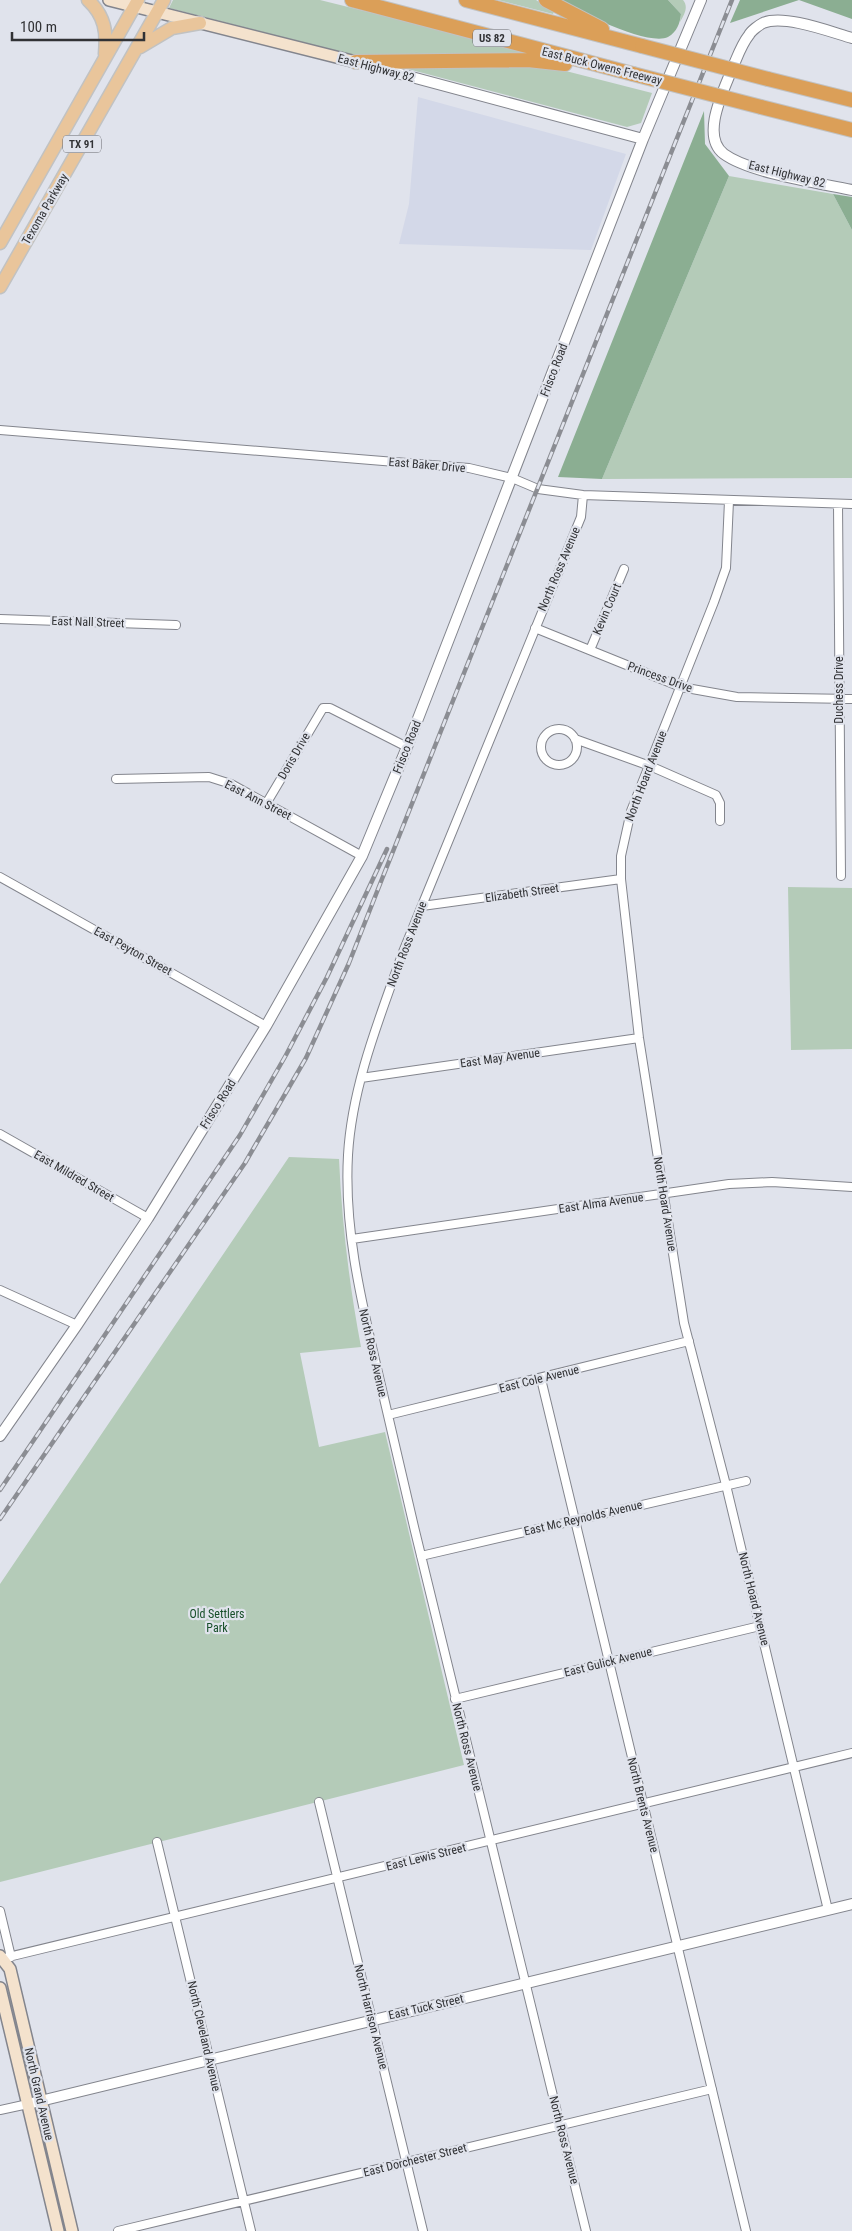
<svg xmlns="http://www.w3.org/2000/svg" width="852" height="2231" viewBox="0 0 852 2231" font-family="'Roboto Condensed',sans-serif">
<rect width="100%" height="100%" fill="#e0e3ec"/>
<path fill="#d3d8e8" d="M418,97l208,57 -35,96 -192,-6 10,-40z"/>
<path fill="#b4cbb8" d="M173,0h147l233,58 -189,-2 -15,-2 -180,-46z
M498,0h38l18,12 -1,2z
M668,0h15c6,7 1,15 -3,22l1,-8z
M471,63l83,5 98,25 -11,30 -14,4 -219,-58v-3z
M729,176l104,18 19,36v248l-250,1z
M788,887l64,1v161l-61,1z
M289,1157l50,2c3,65 10,124 22,188l-61,6 19,94 66,-15 79,333 -464,117v-298z"/>
<path fill="#8bae92" d="M556,0h112l13,14c-1,9 -4,18 -13,23 -20,10 -92,-27 -112,-37z
M740,0h112v19l-53,-19 -69,23z
M704,111l1,33 24,32 -127,303 -44,-2z
M833,194l19,3v33z"/>
<g fill="none" stroke-linecap="round" stroke-linejoin="round">
<defs>
<path id="minor" d="M0,430l469,38 43,10 26,11 45,6 269,9
M583,495l-2,22 -178,435c-23,65 -51,133 -55,203 -4,71 12,141 28,209 13,56 26,111 39,167 56,234 114,467 171,700
M729,501l-3,67 -12,34 -83,209 -10,45v23l18,159 45,285 42,162 102,425
M838,504l3,372
M0,619l176,6
M535,628l146,59 56,10 115,2
M590,650l34,-81
M541 747a18 18 0 1 1 36 0a18 18 0 1 1-36 0Z
M575,739l75,27 66,29 4,8v18
M116,779l93,-2 22,7 131,72
M266,804l57,-96h7l77,39
M0,877l266,149
M422,906l199,-27
M361,1078l278,-40
M0,1134l148,84
M352,1239l377,-55 43,-2 80,5
M0,1290l77,35
M541,1379l205,852
M388,1415l301,-74
M421,1556l325,-75
M455,1699l305,-73
M319,1802l104,429
M157,1842l94,389
M0,1911l11,46
M0,1959l852,-206
M0,2110l28,-6
M118,2231l594,-142"/>
<path id="tertiary" d="M852,38c-21,-6 -68,-24 -89,-15 -4,2 -12,8 -14,12 -8,10 -12,23 -17,34 -8,21 -32,67 -8,85 26,19 95,29 128,36
M367,65l276,74
M0,1436l77,-111 71,-107 118,-192 96,-170 45,-109 236,-608 58,-139
M28,2104l824,-200"/>
<path id="secondary" d="M109,0l247,62
M0,1956l10,13 62,262
M0,1988l58,243"/>
<path id="primary" d="M88,0c17,16 19,32 17,54
M140,47l32,-19 28,-5
M0,243l138,-243
M0,287l164,-287"/>
<path id="motorway" d="M352,0l281,74
M466,0l176,46
M546,0l56,29
M356,62l172,-2 37,4
M768,79l84,21
M761,107l91,23"/>
</defs>
<use href="#minor" stroke="#83858d" stroke-width="10"/>
<use href="#tertiary" stroke="#83858d" stroke-width="12"/>
<use href="#secondary" stroke="#83858d" stroke-width="14"/>
<use href="#primary" stroke="#c1c2c2" stroke-width="15"/>
<use href="#motorway" stroke="#c1c2c2" stroke-width="16"/>
<use href="#minor" stroke="#fff" stroke-width="8"/>
<use href="#tertiary" stroke="#fff" stroke-width="10"/>
<use href="#secondary" stroke="#f4e2cd" stroke-width="11"/>
<use href="#primary" stroke="#e9c59b" stroke-width="12"/>
<use href="#motorway" stroke="#db9f58" stroke-width="14"/>
<defs>
<path id="rail" d="M0,1490l240,-355 46,-80 41,-78 60,-128
M0,1519l245,-356 61,-105 43,-95 33,-84 350,-879"/>
</defs>
<use href="#rail" stroke="#8b8d93" stroke-width="4.5"/>
<use href="#rail" stroke="#e0e3ec" stroke-width="2.5" stroke-dasharray="8" stroke-linecap="butt"/>
<defs>
<path id="motorway-bridge" d="M642,46l126,33
M633,74l128,33"/>
</defs>
<use href="#motorway-bridge" stroke="#c1c2c2" stroke-width="16" stroke-linecap="butt"/>
<use href="#motorway-bridge" stroke="#db9f58" stroke-width="14"/>
</g>
<g text-anchor="middle" dominant-baseline="central" stroke-width="4.5" stroke-linejoin="round" paint-order="stroke">
<g fill="#e0e3ec" stroke="#66676c" stroke-width="1">
<rect x="473" y="29.5" width="38" height="17" rx="4"/>
<rect x="63" y="135.5" width="38" height="17" rx="4"/>
</g>
<g font-size="11" font-weight="bold" fill="#313235">
<text x="492" y="38">US 82</text>
<text x="82" y="144">TX 91</text>
</g>
<g font-size="12" fill="#313235" stroke="#e0e3ec">
<text transform="translate(602 66) rotate(14)">East Buck Owens Freeway</text>
<text transform="translate(376 68) rotate(15)">East Highway 82</text>
<text transform="translate(787 174) rotate(14)">East Highway 82</text>
<text transform="translate(45 209) rotate(-60)">Texoma Parkway</text>
<text transform="translate(554 370) rotate(-69)">Frisco Road</text>
<text transform="translate(427 465) rotate(5)">East Baker Drive</text>
<text transform="translate(559 569) rotate(-67)">North Ross Avenue</text>
<text transform="translate(607 609) rotate(-67)">Kevin Court</text>
<text transform="translate(88 622) rotate(2)">East Nall Street</text>
<text transform="translate(660 677) rotate(20)">Princess Drive</text>
<text transform="translate(839 690) rotate(-90)">Duchess Drive</text>
<text transform="translate(407 747) rotate(-68)">Frisco Road</text>
<text transform="translate(294 756) rotate(-60)">Doris Drive</text>
<text transform="translate(646 776) rotate(-69)">North Hoard Avenue</text>
<text transform="translate(258 800) rotate(27)">East Ann Street</text>
<text transform="translate(522 893) rotate(-8)">Elizabeth Street</text>
<text transform="translate(407 944) rotate(-69)">North Ross Avenue</text>
<text transform="translate(133 951) rotate(29)">East Peyton Street</text>
<text transform="translate(500 1058) rotate(-8)">East May Avenue</text>
<text transform="translate(218 1104) rotate(-58)">Frisco Road</text>
<text transform="translate(74 1176) rotate(30)">East Mildred Street</text>
<text transform="translate(601 1203) rotate(-8)">East Alma Avenue</text>
<text transform="translate(665 1204) rotate(81)">North Hoard Avenue</text>
<text transform="translate(373 1353) rotate(77)">North Ross Avenue</text>
<text transform="translate(539 1379) rotate(-14)">East Cole Avenue</text>
<text transform="translate(583 1518) rotate(-13)">East Mc Reynolds Avenue</text>
<text transform="translate(754 1599) rotate(76)">North Hoard Avenue</text>
<text transform="translate(608 1662) rotate(-14)">East Gulick Avenue</text>
<text transform="translate(467 1747) rotate(76)">North Ross Avenue</text>
<text transform="translate(643 1805) rotate(76)">North Brents Avenue</text>
<text transform="translate(426 1857) rotate(-14)">East Lewis Street</text>
<text transform="translate(426 2007) rotate(-13)">East Tuck Street</text>
<text transform="translate(371 2017) rotate(76)">North Harrison Avenue</text>
<text transform="translate(204 2036) rotate(77)">North Cleveland Avenue</text>
<text transform="translate(39 2094) rotate(77)">North Grand Avenue</text>
<text transform="translate(564 2140) rotate(76)">North Ross Avenue</text>
<text transform="translate(415 2160) rotate(-14)">East Dorchester Street</text>
</g>
<g font-size="12" fill="#174f29" stroke="#e0e3ec">
<text x="217" y="1614">Old Settlers<tspan x="217" dy="14">Park</tspan></text>
</g>
</g>
<path d="M12 32v8h132v-8" fill="none" stroke="#313235" stroke-width="2.5"/>
<text x="20" y="32" font-size="15" fill="#313235" stroke="#e0e3ec" stroke-width="4" paint-order="stroke">100 m</text>
</svg>
